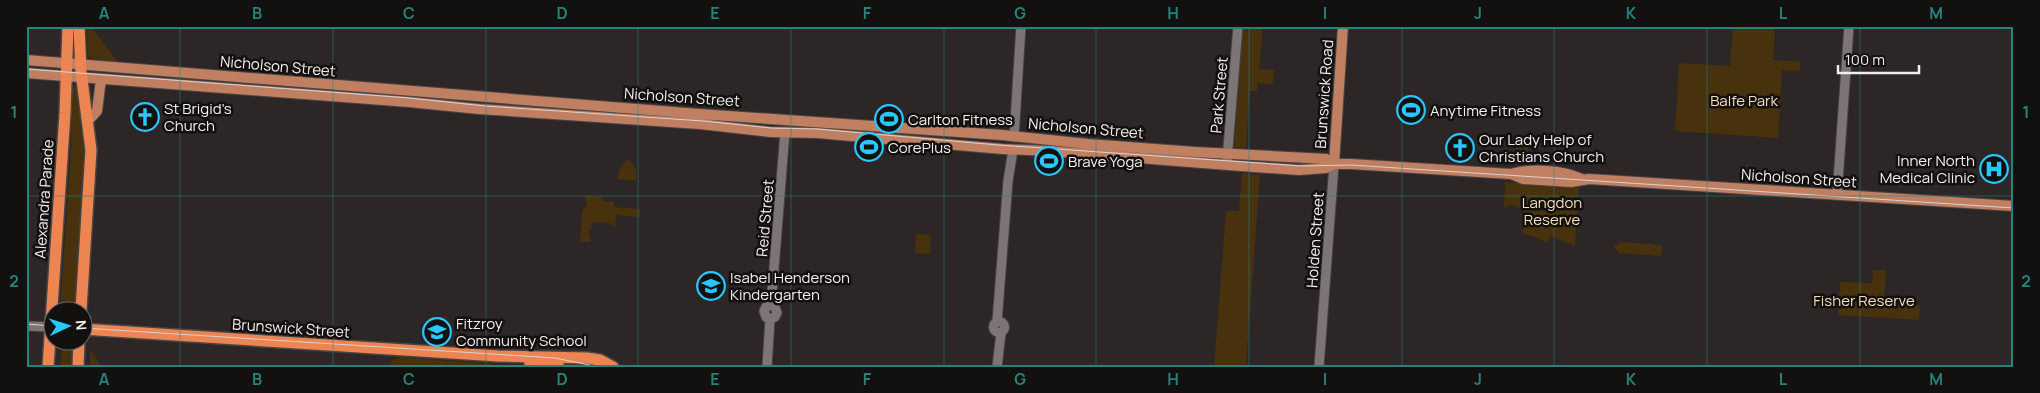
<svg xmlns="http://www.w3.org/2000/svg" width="2040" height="393" viewBox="0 0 2040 393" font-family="Manrope,sans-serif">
<rect width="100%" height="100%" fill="#2d2626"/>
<path fill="#48310d" d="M87,26h3l28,36 -26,-3 -4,-3z
M1243,26h20l-4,43 15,1 -1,14 -15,-1 -1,8h-7l-4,57 -12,-1z
M1733,26h42l-2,34 28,2 -1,9 -18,-1 -4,68 -103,-7 4,-68 51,3z
M72,86h4l8,63 -8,161h-16l11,-160z
M1517,139l12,1 -2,23 -12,-1z
M629,158l7,12v11l-19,-2 3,-11z
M1242,173l18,2 -14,192h-32l12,-156h13z
M1505,182l74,5 -4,59 -25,-10 -3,7 -11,-6 -13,-3 1,-24 -12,-5 -8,3z
M584,195l19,2v4l11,1v5l26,2v8l-24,-2 -1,13 -6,-5 -15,-1 -3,2 1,4 -4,2 3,12h-11l2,-31 5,-7z
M916,234l15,1 -1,19 -15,-1z
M1619,242l43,3 -1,11 -43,-3v-3l-4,-1 1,-4h4z
M1873,270h13l-2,32 36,3 -1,15 -81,-5 2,-33 32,1z
M63,341h13l-1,26h-15z
M90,351l2,1 9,14 -11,1z
M401,357l126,10h-136v-6z"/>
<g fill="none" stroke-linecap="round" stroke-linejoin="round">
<defs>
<path id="secondary" d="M1014,137l7,-111
M1227,160l11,-134
M1837,195l12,-169
M771,305l14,-173
M770,319l-4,-2 -2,-6 2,-4 5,-2
M770,319l5,-2 2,-4 -2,-6 -4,-2
M993.5 327a5.5 5.5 0 1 1 11 0a5.5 5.5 0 1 1-11 0Z
M997,322l11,-141 5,-31
M26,326l25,1
M767,367l3,-48
M997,367l4,-34
M1319,367l15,-203"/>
<path id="primary" d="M26,60l673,54 303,21 86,9 107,8 131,7 8,5
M26,73l383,29 70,7 221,15 70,8 47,1 186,16 46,2 192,15 58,4 27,-2 8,-4h17l160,10c21,-6 51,-4 71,5
M87,122l10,-11 4,-32
M1334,164l9,-138
M1511,174l12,5 48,3 18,-3 425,27"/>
<path id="highway" d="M79,26l2,46 10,78 -10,160
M82,329l416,27 89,2 13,2 13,7
M529,361l30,6
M48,367l17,-254 3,-87
M78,367l1,-27"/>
</defs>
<use href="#secondary" stroke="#4a4545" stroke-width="11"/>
<use href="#primary" stroke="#4a4545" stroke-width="12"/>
<use href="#highway" stroke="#4a4545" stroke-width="14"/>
<use href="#secondary" stroke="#7d7575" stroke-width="9"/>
<use href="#primary" stroke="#c07f61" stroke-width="10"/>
<use href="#highway" stroke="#ed8553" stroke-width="11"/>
<path stroke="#d8d3d3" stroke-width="1" d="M26,69l383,29 76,8 218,15 68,7 46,1 181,16 304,21 49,-1 663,43
M26,324l26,2
M82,328l473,30 44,9"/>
</g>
<path fill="none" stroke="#26827b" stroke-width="1" stroke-opacity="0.55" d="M180,26v341M333,26v341M486,26v341M638,26v341M791,26v341M944,26v341M1096,26v341M1249,26v341M1402,26v341M1554,26v341M1707,26v341M1860,26v341M26,196h1988"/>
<defs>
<symbol id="stadium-ring" viewBox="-11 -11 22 22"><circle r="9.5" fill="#131010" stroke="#28c8ff" stroke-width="1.5"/><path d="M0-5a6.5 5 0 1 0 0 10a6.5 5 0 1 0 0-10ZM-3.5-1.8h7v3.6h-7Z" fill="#28c8ff"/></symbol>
<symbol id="church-ring" viewBox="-11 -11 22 22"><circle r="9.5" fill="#131010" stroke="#28c8ff" stroke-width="1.5"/><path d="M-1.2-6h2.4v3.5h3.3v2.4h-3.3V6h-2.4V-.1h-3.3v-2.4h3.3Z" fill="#28c8ff"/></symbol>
<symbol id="hospital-ring" viewBox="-11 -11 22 22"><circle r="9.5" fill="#131010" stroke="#28c8ff" stroke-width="1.5"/><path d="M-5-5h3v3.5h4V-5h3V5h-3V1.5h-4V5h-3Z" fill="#28c8ff"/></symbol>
<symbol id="school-ring" viewBox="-11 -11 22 22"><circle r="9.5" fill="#131010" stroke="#28c8ff" stroke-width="1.5"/><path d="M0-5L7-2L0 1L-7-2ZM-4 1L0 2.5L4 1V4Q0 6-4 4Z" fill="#28c8ff"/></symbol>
</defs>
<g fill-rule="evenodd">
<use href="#stadium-ring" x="1395" y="94" width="32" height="32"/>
<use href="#church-ring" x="129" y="101" width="32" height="32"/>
<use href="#stadium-ring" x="873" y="103" width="32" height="32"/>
<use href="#stadium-ring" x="853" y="131" width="32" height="32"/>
<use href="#church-ring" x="1444" y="132" width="32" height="32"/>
<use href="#stadium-ring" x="1033" y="145" width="32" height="32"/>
<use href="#hospital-ring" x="1978" y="153" width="32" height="32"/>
<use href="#school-ring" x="695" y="270" width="32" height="32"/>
<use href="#school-ring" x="421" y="316" width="32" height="32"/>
</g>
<g text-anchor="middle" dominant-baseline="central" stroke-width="5" stroke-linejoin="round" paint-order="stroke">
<g font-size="15" fill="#f3eeee" stroke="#131010">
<text transform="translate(278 66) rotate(5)">Nicholson Street</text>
<text transform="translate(1324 94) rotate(-86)">Brunswick Road</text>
<text transform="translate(1219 95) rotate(-85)">Park Street</text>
<text transform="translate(682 97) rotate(4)">Nicholson Street</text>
<text transform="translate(1086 128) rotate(5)">Nicholson Street</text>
<text transform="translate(1799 178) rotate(4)">Nicholson Street</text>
<text transform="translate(44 199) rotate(-86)">Alexandra Parade</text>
<text transform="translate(765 218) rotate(-85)">Reid Street</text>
<text transform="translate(1315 240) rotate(-86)">Holden Street</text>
<text transform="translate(291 328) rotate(4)">Brunswick Street</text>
</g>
<g font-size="15" fill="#f6ddbb" stroke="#131010">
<text x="1744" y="100">Balfe Park</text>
<text x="1552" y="202">Langdon<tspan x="1552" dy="17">Reserve</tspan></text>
<text x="1864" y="300">Fisher Reserve</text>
</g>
<g font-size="15" fill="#f3eeee" stroke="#131010" text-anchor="start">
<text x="164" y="108">St Brigid's<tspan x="164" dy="17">Church</tspan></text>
<text x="1430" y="110">Anytime Fitness</text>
<text x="908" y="119">Carlton Fitness</text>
<text x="1479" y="139">Our Lady Help of<tspan x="1479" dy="17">Christians Church</tspan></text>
<text x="888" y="147">CorePlus</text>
<text x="1975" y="160" text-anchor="end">Inner North<tspan x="1975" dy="17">Medical Clinic</tspan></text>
<text x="1068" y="161">Brave Yoga</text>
<text x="730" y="277">Isabel Henderson<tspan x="730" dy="17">Kindergarten</tspan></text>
<text x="456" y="323">Fitzroy<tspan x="456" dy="17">Community School</tspan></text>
</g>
</g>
<rect width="2040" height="393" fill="none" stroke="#131010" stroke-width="55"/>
<g transform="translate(68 326) rotate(86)"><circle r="24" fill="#131010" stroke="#6d6969"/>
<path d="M0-4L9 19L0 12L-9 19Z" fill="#28c8ff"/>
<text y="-8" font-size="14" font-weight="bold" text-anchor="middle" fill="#f3eeee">N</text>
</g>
<path d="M1838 65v8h81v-8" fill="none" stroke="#f3eeee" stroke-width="2.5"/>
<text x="1845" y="65" font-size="15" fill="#f3eeee" stroke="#131010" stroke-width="4" paint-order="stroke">100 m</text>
<rect x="28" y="28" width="1984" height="338" fill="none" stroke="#26827b" stroke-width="2"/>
<g font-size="16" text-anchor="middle" font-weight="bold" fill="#26827b">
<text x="104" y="19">A</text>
<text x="257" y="19">B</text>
<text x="409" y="19">C</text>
<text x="562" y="19">D</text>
<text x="715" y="19">E</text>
<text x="867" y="19">F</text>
<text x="1020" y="19">G</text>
<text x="1173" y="19">H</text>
<text x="1325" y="19">I</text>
<text x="1478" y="19">J</text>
<text x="1631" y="19">K</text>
<text x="1783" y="19">L</text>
<text x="1936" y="19">M</text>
<text x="14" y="118">1</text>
<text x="2026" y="118">1</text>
<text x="14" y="287">2</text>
<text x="2026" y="287">2</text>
<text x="104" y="385">A</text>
<text x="257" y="385">B</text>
<text x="409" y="385">C</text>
<text x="562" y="385">D</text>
<text x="715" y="385">E</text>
<text x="867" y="385">F</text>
<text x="1020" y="385">G</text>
<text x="1173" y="385">H</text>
<text x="1325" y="385">I</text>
<text x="1478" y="385">J</text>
<text x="1631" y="385">K</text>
<text x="1783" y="385">L</text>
<text x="1936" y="385">M</text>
</g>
</svg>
